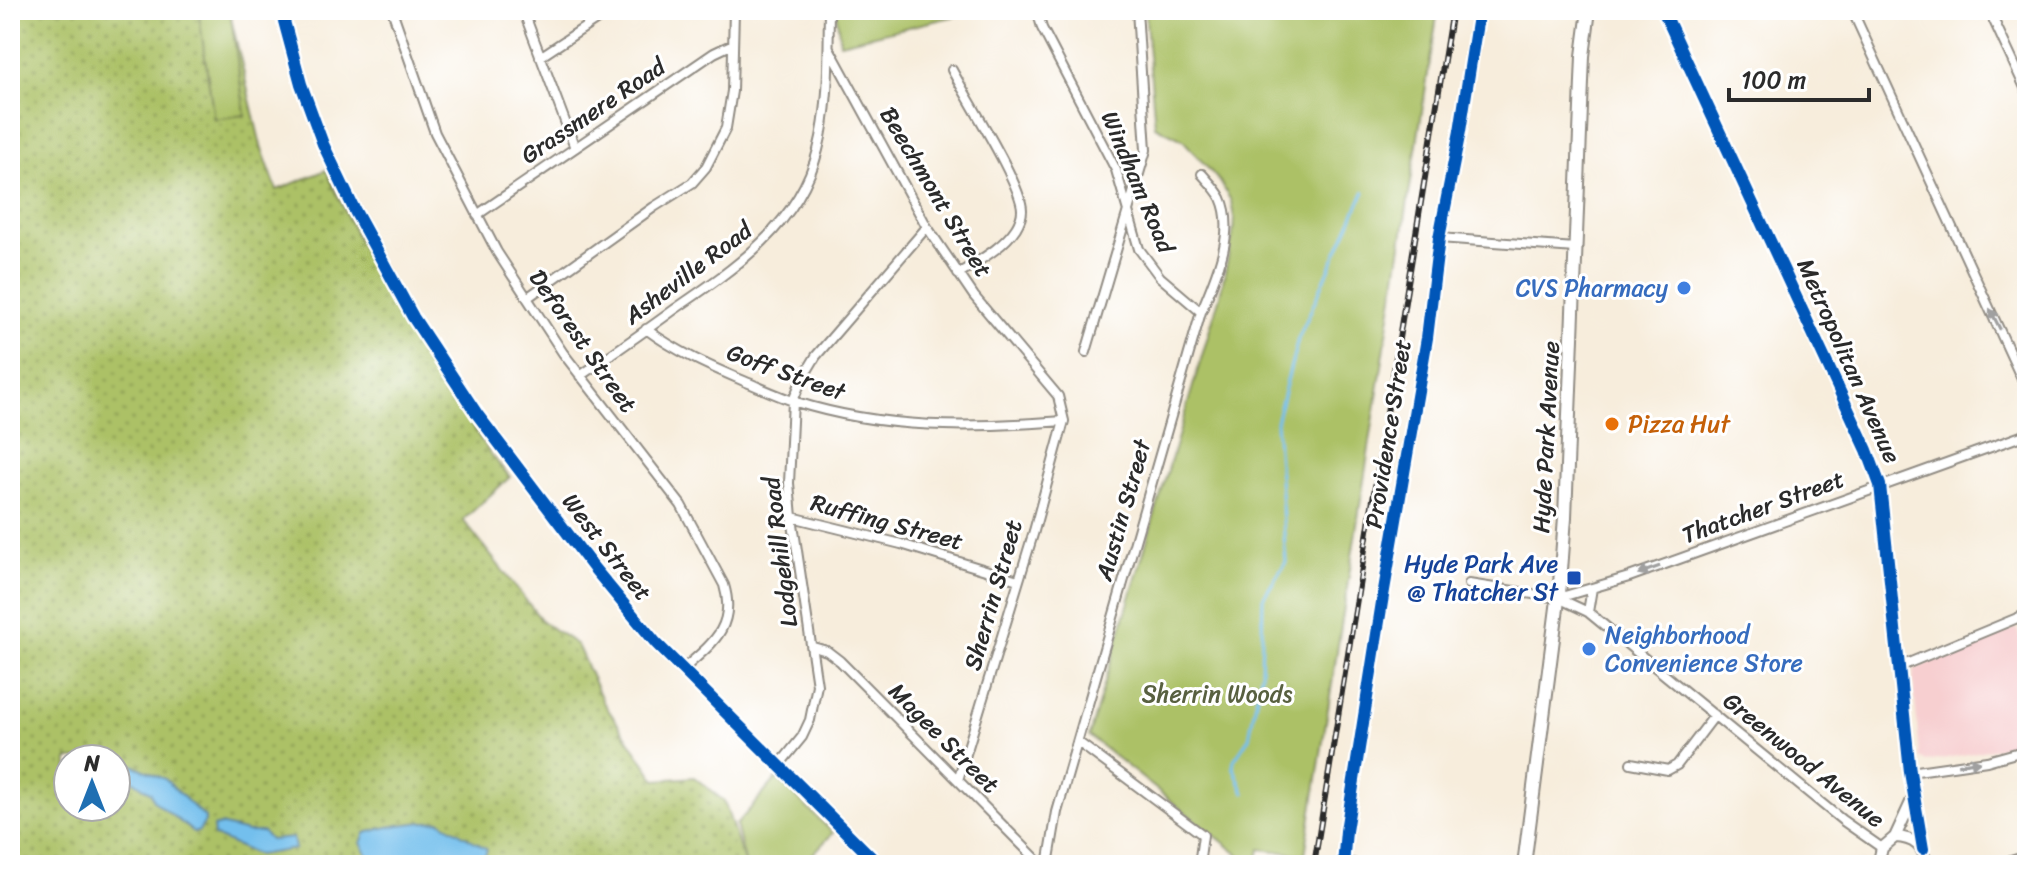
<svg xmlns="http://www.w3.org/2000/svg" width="2037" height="875" viewBox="0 0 2037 875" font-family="Sriracha,sans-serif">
<defs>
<pattern id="grass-dots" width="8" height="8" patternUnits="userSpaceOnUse" patternTransform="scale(2)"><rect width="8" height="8" fill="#acc166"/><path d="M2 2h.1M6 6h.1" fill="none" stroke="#8c9d54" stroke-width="1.8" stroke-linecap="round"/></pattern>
</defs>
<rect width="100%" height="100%" fill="#fff"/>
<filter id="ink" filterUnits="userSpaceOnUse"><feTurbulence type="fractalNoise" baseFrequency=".0125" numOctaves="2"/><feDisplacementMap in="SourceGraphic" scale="16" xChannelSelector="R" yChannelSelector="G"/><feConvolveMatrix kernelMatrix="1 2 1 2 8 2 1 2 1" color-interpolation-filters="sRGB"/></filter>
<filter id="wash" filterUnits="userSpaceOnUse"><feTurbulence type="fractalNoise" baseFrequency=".006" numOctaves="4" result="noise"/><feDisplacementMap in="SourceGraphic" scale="32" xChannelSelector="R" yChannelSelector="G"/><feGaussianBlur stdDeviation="1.8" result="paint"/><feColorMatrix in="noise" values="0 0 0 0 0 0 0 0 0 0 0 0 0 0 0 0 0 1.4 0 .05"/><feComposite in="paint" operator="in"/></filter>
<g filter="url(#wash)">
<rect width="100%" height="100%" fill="#f7eddc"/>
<path fill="#f7cfd0" d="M2016,628l11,24v90l-100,20 -7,-5 -7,-80 2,-8z"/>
<path fill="url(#grass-dots)" stroke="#6c7648" stroke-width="2" fill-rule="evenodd" d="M10,10h219l32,136 16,44 49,-20 42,91 46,79 77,115 19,22 -47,43 80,102 34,23 26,57 53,78 38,-3 30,24 21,64h-735zM68,759h48v48h-48z"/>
<path fill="#acc166" stroke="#6c7648" stroke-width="2" d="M230,10l15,105 -31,4 -15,-104z
M836,10h145l-141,33z
M1145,10h293l-133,845 -45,-6 -3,16h-5l-163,-129 131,-441 13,-61 1,-16 -3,-17 -10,-18 -38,-43 -28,-14z
M777,778l56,55 -24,25 -3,7h-60l-10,-40z"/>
<path fill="#73bfed" stroke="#4f758c" stroke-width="2" d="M111,755l54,24 40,39v4l-7,10h-5l-39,-31 -3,-8 -31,-22 -4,-5v-7h-4z
M440,821l47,28 -5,16h-100l-14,-9 -7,-13 4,-10c22,-7 51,-11 75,-12z
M220,825l27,7h16l7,8 23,-2 2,11 -37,6 -44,-19 -1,-9z"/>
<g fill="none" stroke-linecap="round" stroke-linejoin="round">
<path stroke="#73bfed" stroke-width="3" d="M1244,793l-11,-27 1,-6 15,-22 12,-64 2,-76 23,-36 -10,-140 22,-83 66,-147"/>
</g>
</g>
<g filter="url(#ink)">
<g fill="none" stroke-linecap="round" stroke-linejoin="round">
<defs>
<path id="minor" d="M392,10l43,123 62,119 66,101 118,152 43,80c13,43 -14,60 -43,86
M523,10l52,138
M1037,10l5,18 74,142 23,79 21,28 41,35
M1852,10l175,380
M1989,10l38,82
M829,48l98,179 47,69 84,100 6,25
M540,57l71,-47
M952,70c14,27 70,115 70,140 0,5 -3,13 -6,18 -13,20 -38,33 -58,46
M477,215l237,-162 19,-9
M1439,238l136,10
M527,298l127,-91 38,-24 14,-16 20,-39 6,-37 2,-81
M646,329c31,23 63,37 98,52 17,7 34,15 52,21 89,28 176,26 268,19
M1086,352l60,-202 -9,-140
M580,376c32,-22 64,-44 95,-67 60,-41 124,-84 143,-159 12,-45 10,-94 11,-140
M792,517l109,27 117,36
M1469,584l89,14 30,14 254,208 40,28
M1558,598l71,-21 398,-143
M1588,612l4,-24
M813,647l14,4 13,10 202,204
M1899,667l128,-53
M1078,742l125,93 -4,30
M1631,763l37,7 9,-5 38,-50
M780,764l22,-27 8,-17 7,-35 -25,-168 -3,-34 4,-82 8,-20 15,-25 111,-129
M1910,772l77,-11 40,-11
M958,780l76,-249 30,-110
M1343,862l20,3
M1048,865l9,-53 144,-500c13,-32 36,-79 20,-114 -4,-8 -13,-17 -19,-24
M1343,865l3,-34 36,-229 45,-264 12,-100 21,-107 19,-121
M1998,865l29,-9"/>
<path id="tertiary" d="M281,10l20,74 22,60 32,67 58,106 64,97 116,153 63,76 223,222
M1663,10l204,440 13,35 30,287 13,77
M1895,837l18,-39
M1878,865l4,-17 13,-11c20,1 28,9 32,28"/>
<path id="primary" d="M1524,865l36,-281 5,-67 18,-461 6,-46"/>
</defs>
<use href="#minor" stroke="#918c84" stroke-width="12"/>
<use href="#tertiary" stroke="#918c84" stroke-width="14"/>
<use href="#primary" stroke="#918c84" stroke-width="16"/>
<use href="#minor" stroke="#fff" stroke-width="8"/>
<use href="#tertiary" stroke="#fff" stroke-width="10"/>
<use href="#primary" stroke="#fff" stroke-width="12"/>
<defs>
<path id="rail" d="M1314,865l138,-855"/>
</defs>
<use href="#rail" stroke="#2b2b2b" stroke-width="6"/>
<use href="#rail" stroke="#fff" stroke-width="3" stroke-dasharray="9" stroke-linecap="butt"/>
<defs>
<path id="cycleway" d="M281,10l20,74 22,60 32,67 58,106 64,97 116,153 63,76 223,222
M1663,10l204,440 13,35 30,287 13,77
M1343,865l3,-34 36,-229 45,-264 12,-100 21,-107 19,-121"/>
</defs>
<use href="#cycleway" stroke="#fff" stroke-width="17"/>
<use href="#cycleway" stroke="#0057b8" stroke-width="12"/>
</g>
<defs><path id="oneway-solid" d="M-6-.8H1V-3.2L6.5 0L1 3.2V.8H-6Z" transform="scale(2)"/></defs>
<g fill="#a0a0a0">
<use href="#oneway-solid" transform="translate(1995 319) rotate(-117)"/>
<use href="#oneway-solid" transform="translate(1649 570) rotate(160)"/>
<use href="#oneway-solid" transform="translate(1969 763) rotate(-9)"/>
</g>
</g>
<g fill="#3f7fe0" stroke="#fff" stroke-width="3">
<circle cx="1684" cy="288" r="8"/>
<circle cx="1589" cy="649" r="8"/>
</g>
<circle fill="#e8710a" stroke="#fff" stroke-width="3" cx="1612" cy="424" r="8"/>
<rect fill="#1a4fb4" stroke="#fff" stroke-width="3" x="1566" y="570" width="16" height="16" rx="4"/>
<g text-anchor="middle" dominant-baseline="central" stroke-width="6" stroke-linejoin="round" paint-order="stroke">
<g font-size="24" fill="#2b2b2b" stroke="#fff">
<text transform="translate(593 111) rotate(-34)">Grassmere Road</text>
<text transform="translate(1138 182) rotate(67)">Windham Road</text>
<text transform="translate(936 192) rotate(59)">Beechmont Street</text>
<text transform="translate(688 273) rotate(-37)">Asheville Road</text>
<text transform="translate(583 341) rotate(55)">Deforest Street</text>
<text transform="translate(1849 361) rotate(66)">Metropolitan Avenue</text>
<text transform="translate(786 372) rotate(20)">Goff Street</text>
<text transform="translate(1388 434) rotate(-81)">Providence Street</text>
<text transform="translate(1546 437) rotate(-87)">Hyde Park Avenue</text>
<text transform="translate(1763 507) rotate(-20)">Thatcher Street</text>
<text transform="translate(1123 510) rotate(-74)">Austin Street</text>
<text transform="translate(887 522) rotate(15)">Ruffing Street</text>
<text transform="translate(607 547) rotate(52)">West Street</text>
<text transform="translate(780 552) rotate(-97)">Lodgehill Road</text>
<text transform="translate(993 595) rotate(-74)">Sherrin Street</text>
<text transform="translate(944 738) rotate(45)">Magee Street</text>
<text transform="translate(1804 760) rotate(39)">Greenwood Avenue</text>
</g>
<g font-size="24" fill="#366cbe" stroke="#fff" text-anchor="end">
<text x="1668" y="288">CVS Pharmacy</text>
<text x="1605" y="635" text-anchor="start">Neighborhood<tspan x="1605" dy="28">Convenience Store</tspan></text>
</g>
<g font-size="24" fill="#c56008" stroke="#fff" text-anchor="start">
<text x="1628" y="424">Pizza Hut</text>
</g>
<g font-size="24" fill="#164399" stroke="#fff" text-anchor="end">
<text x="1558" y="564">Hyde Park Ave<tspan x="1558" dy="28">@ Thatcher St</tspan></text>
</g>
<g font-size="24" fill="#586040" stroke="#fff">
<text x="1217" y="694">Sherrin Woods</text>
</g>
</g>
<rect width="2037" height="875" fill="none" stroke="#fff" stroke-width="40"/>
<g transform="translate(92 783)"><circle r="38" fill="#ffffff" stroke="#aaaaaa" stroke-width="2"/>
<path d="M0-6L14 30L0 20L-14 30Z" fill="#1f6fb2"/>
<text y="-12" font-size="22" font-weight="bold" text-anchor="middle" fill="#2b2b2b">N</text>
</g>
<path d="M1729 88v12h140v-12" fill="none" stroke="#2b2b2b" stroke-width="4"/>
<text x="1741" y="88" font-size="24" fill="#2b2b2b" stroke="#ffffff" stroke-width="6" paint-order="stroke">100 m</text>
</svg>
